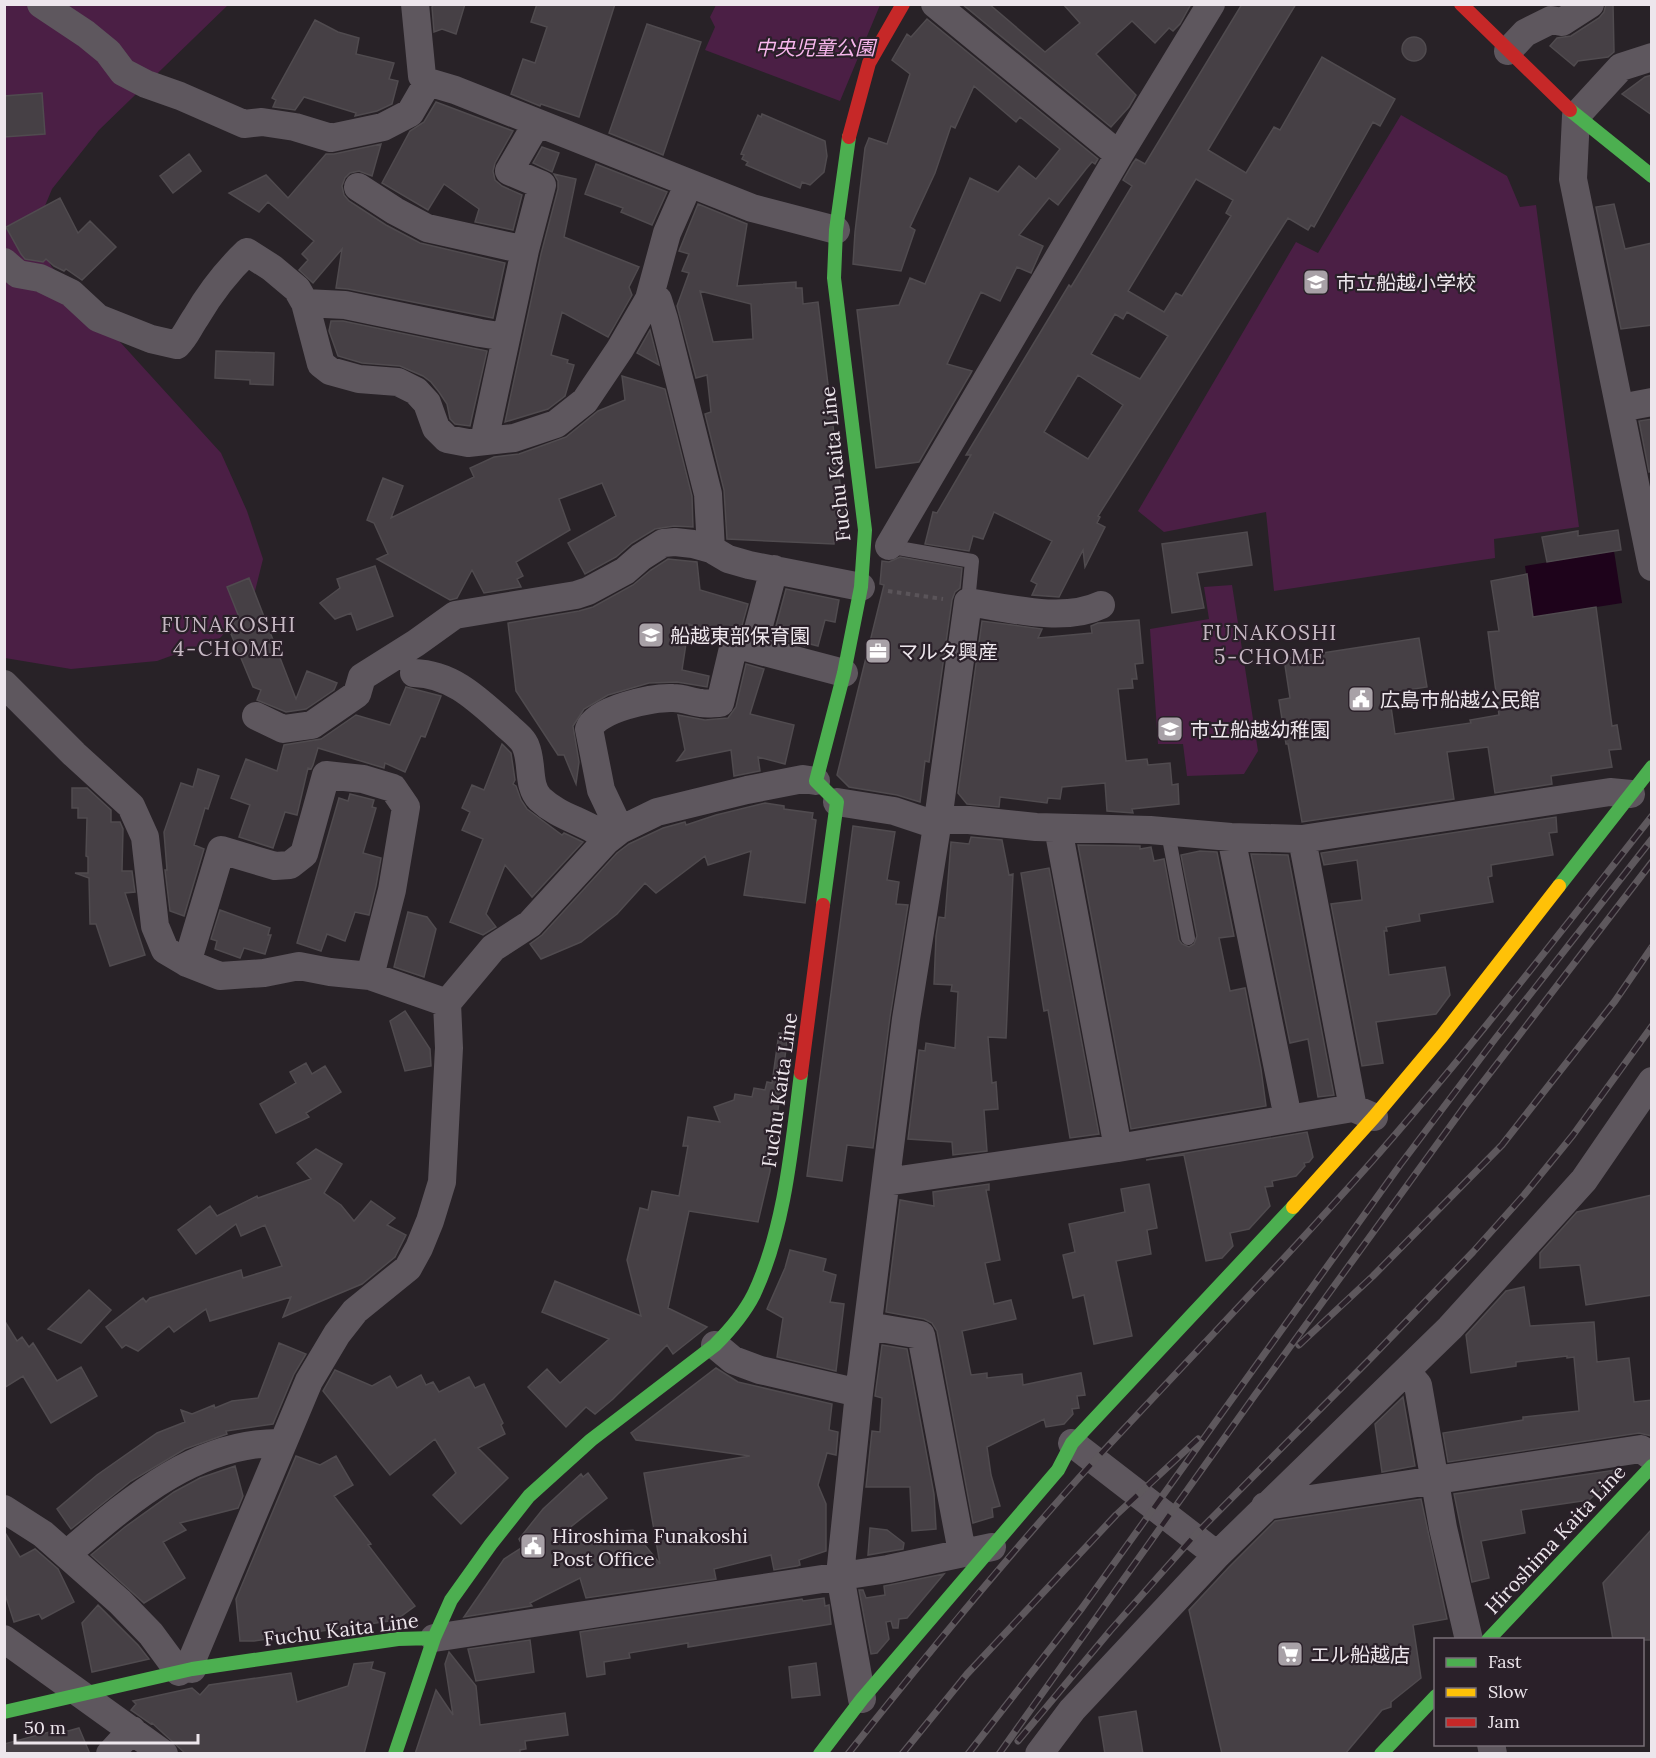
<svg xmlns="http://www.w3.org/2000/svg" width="1656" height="1758" viewBox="0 0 1656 1758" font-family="Lora,'Noto Sans JP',serif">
<rect width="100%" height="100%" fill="#282227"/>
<path fill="#4b1f45" d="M4,5h224l-129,125 -47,59 -15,36 14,41 170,187 26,58 16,48 -11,44 -32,35 -63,23 -86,8 -66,-11z
M716,5h164l-40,96 -135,-51 10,-23 -5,-10z
M1401,115l106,61 13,31 16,-2 43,322 -85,12 1,19 -221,33 -8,-79 -102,20 -26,-21 158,-269 22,11z
M1232,585l26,166 -14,23 -57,2 -4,-32h-25l-8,-115 59,-10 -5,-32z"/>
<path fill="#1e031b" d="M1614,551l8,52 -89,14 -8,-51z"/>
<path fill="#464045" stroke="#504b4f" stroke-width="1.5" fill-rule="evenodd" d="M434,4h31l-9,30 -14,-5 -8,3 -2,-25z
M537,4h78l-36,113 -38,-13 -1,2 -29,-12 12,-35 12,4 12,-36 -16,-5z
M962,4h27l56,48 35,-29 -17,-19h128l-11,20 -7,7 -4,-3 -14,15 -23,-22 -36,33 40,41 -7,12 -18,20z
M1242,4h54l-88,146 38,23 28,-46 6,3 42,-73 73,42 -15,27 -7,-4 -59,105 -3,-2 -3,5 -20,-12 -190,298 2,1 -3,6 8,4 -20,40 -2,-17 -24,47 -27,-2 5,-11 -6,-3 21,-40 -58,-29 -11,27 -10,-3 -4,15 -44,-7 8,-32 4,1 34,-58h-5l103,-170 2,2 61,-101 -9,-6 10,-17 3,-4 9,5zM1196,179l37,21 -7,13 5,3 -49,80 -6,-3 -12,19 -36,-21zM1127,312l41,24 -28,43 -49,-25 24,-40 8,5zM1078,375l45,30 -35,54 -44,-27z
M1606,4h7l1,48 -6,5 -30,4 -4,5 -24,-20 7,-8 14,-2 28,-18 5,-6z
M927,19l171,140 -3,5 -3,-2 -6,7 -28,36 -9,-7 -30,37 24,11 -12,27 -14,-6 -17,34 -19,-9 -34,72 25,7 -1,2 -52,89 -43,6 -19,-158 42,-5 11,-27 15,6 45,-106 28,14 21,-26 17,13 24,-30 -40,-32 -4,5 -42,-36 -19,42 -4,-2 -16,47 -25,54 5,3 -14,41 -48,-7 2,-32 10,-84 4,-10 18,6 23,-70 -18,-14 15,-26 4,3z
M315,20l23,12 21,6 -3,16 38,9 -5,16 9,2 -6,23 -15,7 -22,5 1,-3 -52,-16 -9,13 -22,-3 3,-7 -4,-2z
M647,24l54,18 -38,113 -54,-22z
M1402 49a12 12 0 1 1 24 0a12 12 0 1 1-24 0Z
M1652,75v40l-30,-21 23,-17z
M42,93l3,41 -41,3v-41z
M436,102l77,29 -18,32 -2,8 2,9 7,6 20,9 -9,35 -38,-8 4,-13 -35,-25 -16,26 -46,-27 28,-52 14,-9z
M762,114l63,27 2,15 -3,16 -14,13 -8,-3 -2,6 -54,-23 2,-3 -6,-3 2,-4 -3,-1 17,-39 3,2z
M381,144l-9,32 -13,-5 -9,2 -5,5 -3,8 2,9 5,6 37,24 34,18 85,20 -12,55 -145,-29 -12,-1 6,-39 -29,34 -14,-13 9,-10 -6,-6 12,-13 -46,-39 -9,10 -30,-19 37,-18 22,23 38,-44h8z
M542,147l17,6 -7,19 -19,-9z
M189,154l12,17 -28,22 -13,-17z
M596,164l71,28 -15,33 -31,-13 2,-4 -38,-14z
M554,174l22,5 -12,58 75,30 -10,20 3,8 -24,42 -46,-25 -11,43 17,5 -1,3 7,2 -9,31 -17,13 -43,13 36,-168 17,-65v-8z
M60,198l18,35 12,-12 26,26 -34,33 -16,-11 -2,2 -10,-5 -8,-7 -3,3 -18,-3 -4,-5 -15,-27z
M698,204l49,20 -10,62 59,-4v6h6l1,16 15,-2 25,206 -1,26 -7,-1 -1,11 -107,-5 -3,-49 -19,-76 6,-2 -4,-37 -11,3 -19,-72 12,-33 -7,-2 7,-17 -10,-3zM700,291l51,13 2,35 -40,3z
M1614,204l11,45 27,-6v82l-31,4 -25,-122z
M331,321h12l144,30 -17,75 -15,-2 -5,-5 -3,-15 -8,-12 -8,-10 -8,-6 -23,-10 -38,-3 -24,-7 -9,-25z
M650,330l9,35 -22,-12z
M216,351l58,2 -1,32 -23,-1v-4l-35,-2z
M622,376l43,13 27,107 1,31 -19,-1 -19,3 -23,14 -16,14 -31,17 -17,-31 48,-27 -14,-33 -43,16 11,31 -54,32 7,14 -6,3 4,8 -37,6 -12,-23 -15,28 -7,2 -73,-41 11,-5 -14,-31 -7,-3 16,-42 20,8 -12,32 83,-41 -4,-9 24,-11 25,-3 47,-17 32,-26 27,-11z
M1652,419v52l-3,1 -10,-51z
M1618,530l3,20 -74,12 -5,-25 36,-6v5z
M1247,532l5,33 -55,8 7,35 -32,5 -10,-69z
M900,557l62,11 -2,20 -5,4 -3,8 -23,162 -4,-1 -5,41 -23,-7 -48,-8 -12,-12 47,-190 -4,-1 2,-23 7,1z
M668,559l29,3 3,28 48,14 -7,25 -11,-1 -9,6 -32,-10 -7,46 27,6 -2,11 -30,-5 -28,1 -41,12 -24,14 -11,17 6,36 -3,22 -12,-29h-6l-42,-64 -8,-68 71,-12 14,-4 40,-22 18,-15z
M375,566l18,50 -36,14 -6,-17 -16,6 -15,-16 20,-15 -3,-9z
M1527,574l6,43 63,-10 16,119 5,-1 4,24 -12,1 3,17 -61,9 1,8 -57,9 -7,-46 -41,5 7,47 -152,23 -14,-78h-2l-7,-44 11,-2 -6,-39 135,-21 8,49 -38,6 6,41 76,-11 -1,-3 29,-5 -11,-83 11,-1 -8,-50z
M249,578l47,121 11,-28 30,12 -3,7 -28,19 -20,3 -29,-12 4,-10 -8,-3 -27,-65 13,-5 -12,-30z
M786,589l53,11 -4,22 -10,-2 -7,26 -12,-3 -1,3 -32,-9z
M1139,620l4,43 -8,1 2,15h-5l1,9 -15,1 8,72 21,-2 1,6 22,-2 2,22 6,-1 1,20 -47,5 1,4 -26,-2 -2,-28 -43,4 -2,12 -12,-1 -1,5 -47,-6 -1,10 -32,-3 -9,-11 24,-172 60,8 -4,9 54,-5 -1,-7 7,-3z
M746,664l18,5 -14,45 44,11 -9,39 -27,-7 2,14 -26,5 -3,-26 -54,11 8,-11 -7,-35 27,5 23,-2 8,-11z
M406,687l35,9 -16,41 -4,-1 -16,36 -20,-9 -1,5 -66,-20 -5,17 -2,4 -3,-1 -11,47 -12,-3 -12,36 -34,-11 11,-32 -19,-7 15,-39 31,12 7,-26 37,-6 35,-24 34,10z
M502,744l9,9 4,27 -2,4 3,2 5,14 6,9 35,26 2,-2 19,9 -51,55 -27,-32 -19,49 10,13 -13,8 -33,-13 33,-83 -21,-9 8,-18 -8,-4 10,-23 12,5z
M198,769l21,7 -11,33 -3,-1 -11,37 10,4 -20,67 -14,-5 -5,-41h2l-3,-38 17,-49 12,4z
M72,788h15l24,22v12h9l3,7 -1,42h10l3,21 -10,1 20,62 -35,11 -14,-42h-6l-1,-46 -14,-5h13v-16l-2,-1 1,-38h-9v-10h-6z
M350,794l24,6 -2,7 4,1 -13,45 18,5 -5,28 -7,29 -14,-3 -10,29 -18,-7 -6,17 -24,-8 42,-145 9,3z
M765,803l19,3v3l29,4 -1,6 4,1 -11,83 -61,-8 7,-44 -43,14 -3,-9 -49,37 -11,-10 -28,31 -36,28 -40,17 -11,-15 12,-9 75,-82 12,-9 34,-16 22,-6 1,3 30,-10z
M1556,817l1,15 -8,1 4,22 -62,10 1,11 -4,1 5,25 -74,12 1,7 -34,6 1,4h-3l5,44 56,-8 5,28 -14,19 -60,8 7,41 -21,3 -31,-162 31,-4 -5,-40 -33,5 -3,-12z
M853,826l42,6 -8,48 12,2 -3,22 12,1 -18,112 -17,131 -26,-3 -5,36 -35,-5z
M971,837l31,3 7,35 4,-1 -7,164 -18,-1 4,46 4,-1 2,27 -14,1 3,41 -34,4 -1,-13 -44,-3 11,-89 6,1 1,-8 29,5 3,-56 -7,-1 1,-6 -18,-1 2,-48 3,-19 6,1 6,-76 18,2z
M1078,845l62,1v3l11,-2 3,14 10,-2 15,81 3,4 7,3 5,-3 3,-8 -16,-81 19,-4 17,1 17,84 -15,2 11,53 15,-3 16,81 5,37 -135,23z
M1251,854l37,1 46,240 -16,2 -10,-58 -18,4z
M1049,868l50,266 -29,4 -22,-128 -4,1 -23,-138z
M220,910l50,18 -2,7h3l-6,19 -21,-6 -4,10 -25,-9 2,-8 -6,-2z
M408,912l19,5 9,12 -12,48 -30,-10z
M405,1011l25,38 1,17 -26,5 -15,-50z
M779,1033l9,1 -18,137 -12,51 -69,-11 -21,97 39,19 -34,27 -6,-9 -54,54 -18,15 -9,-7 -20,20 -38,-40 19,-18 13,14 49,-44 -67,-27 13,-31 86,35 -14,-56 13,-52 8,2 4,-19 27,5 9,-50h-5l5,-29 32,5 -6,-15 20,-7 1,-6 17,3 2,-9 11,2 2,-8 5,1z
M306,1063l6,11 13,-8 16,26 -35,21 3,4 -33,16 -16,-29 36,-21 -6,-11z
M1307,1132l6,25 -4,5 -5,1 1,3 -9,10 -24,5 1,5 -8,1 5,19 -21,23 -19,4 3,13 -11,12 -16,3 -22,-106 -38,5z
M316,1149l26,15 -18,29 17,12 13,16 17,-20 24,17 -8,7 19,10 -11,22 -33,27 -79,33 8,-20 -81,24 -4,-12 -32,23 -5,-6 -31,25 -12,-6 -4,3 -16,-21 37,-29 3,4 4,-4 91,-28 2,8 39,-12 -17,-41 -24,11 -5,-12 -40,30 -18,-24 32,-24 7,10 40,-20 1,2 53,-19 -14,-16z
M989,1184v6h-3l14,70 -15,3 9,41 17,-4 5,19 -54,12 9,44 16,-2v5l35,-4 1,11 58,-12 4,22 -8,1 2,12 -7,1 1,5 -9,10 -18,3 -2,-8 -57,28 4,28 9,31 -8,2 1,9 -20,6 -36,-192 -5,-8 -8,-4 -38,-7 14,-112 34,6 -1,-14z
M1149,1184l8,44 -10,2 4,24 -35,7 16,75 -38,8 -10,-49 -11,3 -10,-43 12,-3 -6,-28 56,-12 -4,-23z
M1652,1195v100l-66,10 -6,-40 -40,3v-15l37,-41z
M790,1250l36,9 -3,12 13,4 -6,27 14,2 -8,67 -59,-14 6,-39 -16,-9 18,-41z
M1524,1287l6,39 64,-4 3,40 32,-4 5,44 18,-2v36l-13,-3 -191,29 -5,-29 80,-13v-3l56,-6 -5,-54 -7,1v-2l-51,6v4l-45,7 -5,-38 40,-44z
M89,1290l22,20 -30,33 -33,-14z
M4,1320l13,21 5,-4 7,10 4,-4 24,38 24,-14 16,29 -46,27 -28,-47 -19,12z
M279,1343l27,11 -12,20 -21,50 -47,7 1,3 -42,15 -54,32 -60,48 -14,-20 40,-34 60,-42 28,-11 -4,-12 11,4 22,-9 1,3 17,-7 26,-3z
M882,1345l25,4 27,145 2,35 -24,2 -2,-44h-44l6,-56 8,1 2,-34 -7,-2z
M716,1368l22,14 94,22 -3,26 9,2 -2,23 -9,-2 -9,32 8,19v47l-27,9 1,5 -3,1 -23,4 -3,-15 -57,14 2,10 -130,19 -6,-20 -50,25 2,3 -68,11 40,-58 19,-12 -4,-8 24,-30 38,-35 2,3 5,-4 19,25 -49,39 75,-7 27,34 -16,-91 106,-17 -114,-16 -5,-7z
M335,1370l37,16 18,-10 7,12 24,-13 5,10 7,-3 6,10 30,-15 6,11 9,-4 19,39 -2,2 4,9 -27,14 30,30 -47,46 -28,-29 23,-22 -21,-34 -45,36 -67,-84z
M1403,1397l12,69 -33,6 -7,-48z
M296,1456l24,9 16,-9 17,29 -19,11 37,48 -3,1 47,61 -19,14 -142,21h-14l-4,-42z
M235,1466l8,30 -5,12 -58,15 6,7 -23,12 22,36 -41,25 -53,-48 34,-28 49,-35 26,-14z
M1622,1469l-33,31 -68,10 4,23 -44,8 8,37 -17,4 -18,-88z
M1421,1499l26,120 -34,6 8,53 -30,24v5l-9,3 -37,44h-123l-33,-144 40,-43 46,-46z
M870,1528l17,2 17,13 -1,6 -35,6z
M1652,1529v111h-39l-10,-57z
M4,1531l16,26 15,-8 23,20 16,33 -32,17 -3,-5 -25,8 -10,-31z
M944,1574l-37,44 -8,1 -1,9h-5l-2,-7 -5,1 3,17 -12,14 -6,1 -12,-64h4l3,8 19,-3 -1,-9z
M824,1598l1,8 4,-1 2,19 -143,23v-4l-59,10 1,5 -26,4 1,12 -18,3 -7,-45 222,-33 1,2z
M98,1605l40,40 11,14 -57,13 -10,-49z
M530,1640l4,32 -58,9 -8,-32z
M449,1652l27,34 4,39 85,-12 3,22 -43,6 1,8 -6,1v4h-105l21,-64 17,25 -8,-51z
M373,1662l-2,7 14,4 -21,81h-178l-34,-31 -1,1 -20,-14 5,-6 -3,-3 59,-13 8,7 9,-10 82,-12 6,29 51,-16 6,-22z
M816,1663l4,32 -28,3 -3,-31z
M1136,1711l7,43h-38l-6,-37z
M79,1728l11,26h-86v-10l57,-15v4z"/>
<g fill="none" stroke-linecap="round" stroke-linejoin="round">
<path stroke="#5a5459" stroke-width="4" stroke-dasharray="4.5 4.5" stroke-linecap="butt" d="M888,591l55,8"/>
<path stroke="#5e575e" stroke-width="14" d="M887,546l85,15 -4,41
M1168,833l20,105"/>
<path stroke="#5e575e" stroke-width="28" d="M41,4l45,30 22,18 15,20 23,12 34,12 64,28 18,-2 33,5 36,11 52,-11 27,-14 18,-31 -6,-6 -7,-72
M935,4l184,151
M1508,51l17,-18 26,-13 11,2 28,-18
M1652,57l-31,10 -45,49 -3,63 79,388
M428,82l27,8 297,118 84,22
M358,187l37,24 32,17 98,22
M4,262l14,12 22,4 31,15 27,25 53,21 26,6c9,-9 12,-18 19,-28 14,-24 31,-46 51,-65l25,16 25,21 8,14 16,61 9,7 29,8 39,3 18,9 11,12 9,25 11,11 21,4 46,-5 42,-14 29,-23 35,-52 29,-50 18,-66 22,-50
M649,299l9,1 6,19 44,175 3,55
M305,303l40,2 135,28 26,4
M1620,408l32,-6
M484,441l41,-191 17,-65 -33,-14 28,-48
M889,546l230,-391 92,-151
M753,648l21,-79
M414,673c38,1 63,26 90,50 7,7 19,15 22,24 7,17 1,39 14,52 16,15 35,20 53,30 5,2 9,8 13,12
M4,684l70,70 57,52 14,31 10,89 10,24 22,13 33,13 44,-3 35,-7 31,6 40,4 77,27
M256,716l27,13 29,-4 45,-31 5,-17 54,-34 39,-28 121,-20 12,-4 37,-20 16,-14 22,-14 12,-1 18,2 18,5 17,10 21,6 112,22
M837,802l57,9 33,11 11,-2h31l67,7 114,3 81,7 71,2 308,-47 21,2
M1058,828l60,320
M620,830l-19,-40 -12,-61c7,-20 64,-32 84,-31 10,0 19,4 28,5 6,1 13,0 19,0l14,-59 110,29
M1231,837l57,281
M1302,839l51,269
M187,963l34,-113 54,16 15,-1 14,-11 22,-79 37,4 30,9 13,19 -14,83 -22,86
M886,1182l232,-34 235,-40 21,9
M868,1326l53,9 41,217
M715,1345l18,15 27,10 99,23
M1406,1371l12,14 25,143 26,112
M1072,1443l145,112
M1265,1506l376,-57 11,8
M4,1509l39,25 77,68 31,32 28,38
M67,1554c62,-53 129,-113 216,-111
M434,1638l454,-69 104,-22
M4,1639l160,115
M192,1669l2,-14 18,-43 97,-231 28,-47 18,-23 53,-43 11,-20 11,-27 12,-39 7,-134 -2,-45 46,-55 37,-24 76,-83 14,-11 37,-18 90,-22 56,-11 13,2
M862,1699l-22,-124 19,-182 47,-374 32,-199 30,-218c40,6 95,21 133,3
M1491,1744l2,10
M110,1754l22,-24
M1039,1754l33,-44 145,-155 233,-227 134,-148 68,-99"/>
<path stroke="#4caf50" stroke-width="14" d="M1570,110l82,66
M1559,886l93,-119
M823,905l14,-103 -21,-21 28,-108 17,-86 4,-57 -31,-252 2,-48 13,-93
M1488,1640l164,-174
M4,1712l188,-43 206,-30 36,-1
M395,1754l39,-116 17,-38 40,-56 38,-48 62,-56 124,-95c15,-15 30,-33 39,-51 31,-66 38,-150 47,-221
M820,1754l42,-55 196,-229 14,-27 221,-236
M1381,1754l55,-58"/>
<path stroke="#ffc107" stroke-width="14" d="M1293,1207l81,-90 68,-81 117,-150"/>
<path stroke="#c62828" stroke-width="14" d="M1461,4l109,106
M849,137l20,-74 34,-59
M801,1073l22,-168"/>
<defs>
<path id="rail" d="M1299,1345l74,-69 129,-131 113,-144 37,-54
M1018,1741l92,-110 86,-97 174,-175 103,-107 51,-57 49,-60 79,-109
M848,1754c80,-101 161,-200 248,-295 90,-97 182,-192 270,-291 100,-113 192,-233 286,-352
M902,1754l65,-80 149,-159 82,-76
M968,1754l114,-146 318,-443 95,-126 157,-200
M999,1754l256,-359 212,-292 185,-241"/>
</defs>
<use href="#rail" stroke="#5e585d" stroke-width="7"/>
<use href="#rail" stroke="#2a2029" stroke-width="4.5" stroke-dasharray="14" stroke-linecap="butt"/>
</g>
<defs>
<symbol id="school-square" viewBox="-11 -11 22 22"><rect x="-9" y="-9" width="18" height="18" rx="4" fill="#a8a1a7" stroke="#2a2029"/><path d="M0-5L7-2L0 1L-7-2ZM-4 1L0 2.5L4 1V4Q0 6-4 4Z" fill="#fff"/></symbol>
<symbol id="office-square" viewBox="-11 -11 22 22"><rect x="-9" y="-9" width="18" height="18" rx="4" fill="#a8a1a7" stroke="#2a2029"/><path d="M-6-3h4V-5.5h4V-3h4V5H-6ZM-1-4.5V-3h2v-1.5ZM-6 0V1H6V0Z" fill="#fff"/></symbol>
<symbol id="civic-square" viewBox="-11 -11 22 22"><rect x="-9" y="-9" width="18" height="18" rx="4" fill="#a8a1a7" stroke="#2a2029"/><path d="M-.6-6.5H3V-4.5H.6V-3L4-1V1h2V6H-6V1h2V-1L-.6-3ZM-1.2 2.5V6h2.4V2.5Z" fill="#fff"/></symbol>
<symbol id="supermarket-square" viewBox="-11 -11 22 22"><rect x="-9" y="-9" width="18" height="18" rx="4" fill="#a8a1a7" stroke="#2a2029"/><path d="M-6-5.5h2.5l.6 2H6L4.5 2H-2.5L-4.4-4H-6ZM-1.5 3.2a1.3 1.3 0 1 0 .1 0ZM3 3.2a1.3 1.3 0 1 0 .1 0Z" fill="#fff"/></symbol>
</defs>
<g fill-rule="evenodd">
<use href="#school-square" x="1301" y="267" width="30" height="30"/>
<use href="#school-square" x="636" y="620" width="30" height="30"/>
<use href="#office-square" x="863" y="636" width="30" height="30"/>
<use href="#civic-square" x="1346" y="684" width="30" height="30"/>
<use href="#school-square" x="1155" y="714" width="30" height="30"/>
<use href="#civic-square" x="518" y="1531" width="30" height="30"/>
<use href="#supermarket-square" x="1275" y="1639" width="30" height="30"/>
</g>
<g text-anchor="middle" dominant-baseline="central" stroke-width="4.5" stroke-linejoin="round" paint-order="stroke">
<g font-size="20" font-style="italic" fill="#f7b6ec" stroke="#2a2029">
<text x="815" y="47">中央児童公園</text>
</g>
<g font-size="20" fill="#ede6ec" stroke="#2a2029" text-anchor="start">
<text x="1336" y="282">市立船越小学校</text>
<text x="670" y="635">船越東部保育園</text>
<text x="898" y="651">マルタ興産</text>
<text x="1380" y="699">広島市船越公民館</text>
<text x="1190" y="729">市立船越幼稚園</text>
<text x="552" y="1535">Hiroshima Funakoshi<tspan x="552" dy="23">Post Office</tspan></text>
<text x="1310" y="1654">エル船越店</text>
</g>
<g font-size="20" fill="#ede6ec" stroke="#2a2029">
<text transform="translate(835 464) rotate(-96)">Fuchu Kaita Line</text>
<text transform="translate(779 1090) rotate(-82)">Fuchu Kaita Line</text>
<text transform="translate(1555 1539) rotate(-47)">Hiroshima Kaita Line</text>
<text transform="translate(341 1629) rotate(-7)">Fuchu Kaita Line</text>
</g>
<g font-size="21" letter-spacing="1.5" fill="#c7b9c4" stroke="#2a2029">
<text x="229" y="624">FUNAKOSHI<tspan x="229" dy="24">4-CHOME</tspan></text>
<text x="1270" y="632">FUNAKOSHI<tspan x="1270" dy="24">5-CHOME</tspan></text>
</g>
</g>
<rect width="1656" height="1758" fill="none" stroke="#ede6ec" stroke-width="12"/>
<rect x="1434" y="1638" width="210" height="108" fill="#2a2029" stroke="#786f77" stroke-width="1.5"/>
<rect x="1446" y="1658" width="30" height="9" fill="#4caf50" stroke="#786f77" stroke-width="1.5"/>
<text x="1488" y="1668" font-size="18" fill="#ede6ec">Fast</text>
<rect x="1446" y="1688" width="30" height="9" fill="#ffc107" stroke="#786f77" stroke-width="1.5"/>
<text x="1488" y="1698" font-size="18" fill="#ede6ec">Slow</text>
<rect x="1446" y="1718" width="30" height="9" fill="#c62828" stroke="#786f77" stroke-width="1.5"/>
<text x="1488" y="1728" font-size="18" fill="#ede6ec">Jam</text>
<path d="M15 1734v9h183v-9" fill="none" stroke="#ede6ec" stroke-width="3"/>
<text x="24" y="1734" font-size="18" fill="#ede6ec" stroke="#2a2029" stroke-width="4.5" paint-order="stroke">50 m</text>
</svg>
